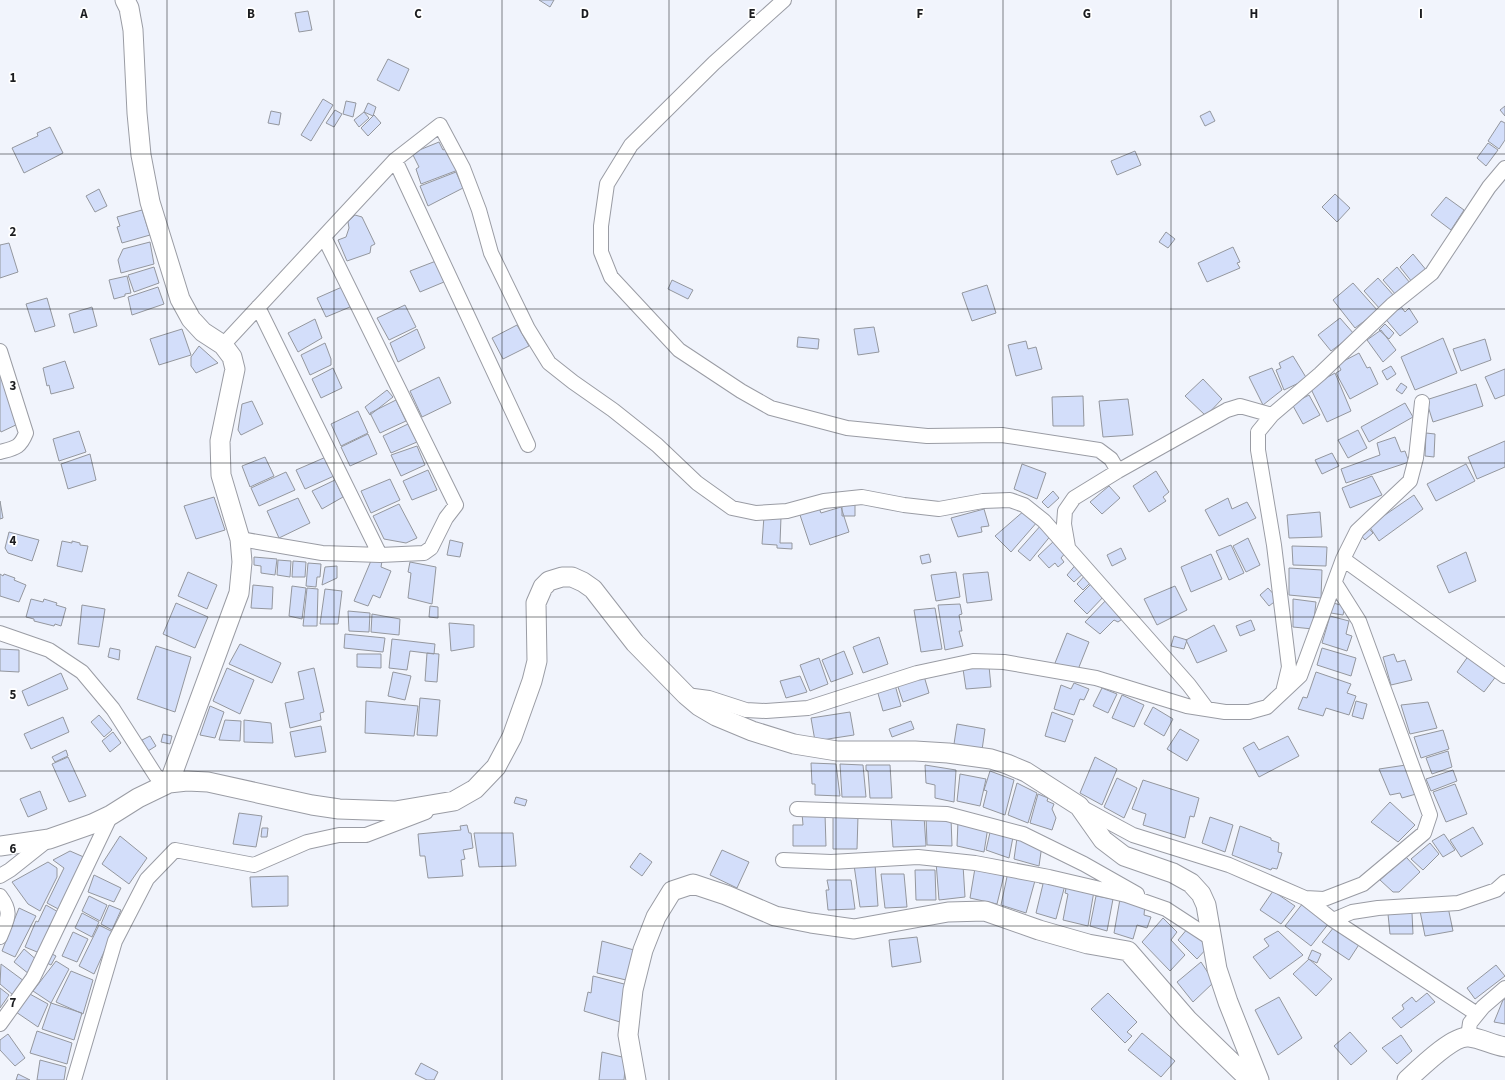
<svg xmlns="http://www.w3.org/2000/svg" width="1505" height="1080" viewBox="0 0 1505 1080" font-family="'Source Sans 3',sans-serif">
<rect width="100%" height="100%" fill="#f1f4fc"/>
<path fill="#d3defa" stroke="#94979e" d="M539,0h15l-4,7z
M308,11l4,19 -13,2 -4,-19z
M388,59l21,10 -10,22 -22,-11z
M323,99l10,6 -22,36 -10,-6z
M346,101l10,2 -3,14 -10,-3z
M368,103l8,4 -3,9 -9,-4z
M1505,106v10l-5,-6z
M335,110l7,4 -8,13 -8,-4z
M271,111l10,2 -2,12 -11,-2z
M1210,111l5,10 -10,5 -5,-10z
M364,112l5,6 -10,9 -5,-7z
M374,115l7,8 -13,13 -7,-8z
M1501,121l4,2v17l-6,9 -11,-8z
M50,127l13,26 -39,20 -12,-25 26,-12 -1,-3z
M439,142l4,8 6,-3 9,23 -37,14 -5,-15 3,-2 -7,-14z
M1488,143l10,7 -12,16 -9,-8z
M1135,151l6,14 -24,10 -6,-14z
M456,172l7,16 -35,18 -8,-20z
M99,189l8,17 -12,6 -9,-16z
M1335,194l15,14 -13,14 -15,-15z
M1446,197l18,13 -13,20 -20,-15z
M142,210l8,25 -28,8 -5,-16 3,-1 -3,-9z
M355,215l7,2 13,27 -4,2 -1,7 -23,8 -9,-21 8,-3 3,-9 -1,-6z
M1166,232l9,7 -7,9 -9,-6z
M150,242l4,22 -33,9 -3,-13 5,-11z
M9,243l9,29 -18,6v-33z
M1233,247l7,15 -3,1 3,5 -33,14 -9,-19z
M1413,254l14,17 -15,11 -12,-15z
M436,261l8,21 -24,10 -10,-21z
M154,267l5,16 -25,9 -6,-17z
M1397,267l13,16 -14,12 -13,-15z
M127,276l4,17 -6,1v2l-11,3 -5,-19z
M1378,278l17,19 -15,12 -16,-18z
M672,280l21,10 -5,9 -20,-10z
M1353,283l25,28 -23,17 -22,-28z
M987,285l9,28 -24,8 -10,-28z
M158,287l6,17 -32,11 -4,-18z
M342,287l8,20 -24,10 -9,-19z
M47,298l8,28 -20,6 -9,-28z
M1399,304l6,8 4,-4 9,14 -18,14 -17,-20z
M405,305l11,22 -27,13 -12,-22z
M92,307l5,19 -23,7 -5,-19z
M1340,318l14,16 -23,17 -13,-16z
M315,319l7,19 -24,14 -10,-19z
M1385,324l9,9 -5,6 -10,-9z
M517,325l12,21 -26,13 -11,-21z
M874,327l5,25 -21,3 -4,-26z
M182,329l9,26 -32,10 -9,-26z
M417,329l8,19 -27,14 -8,-19z
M1381,330l15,20 -13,12 -16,-22z
M798,337l21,2 -1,10 -21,-2z
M1443,338l14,35 -42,17 -14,-33z
M1485,339l6,21 -30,11 -8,-22z
M1026,341l2,8 8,-2 6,22 -26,7 -8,-31z
M325,343l6,16v6l-21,10 -9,-20z
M199,346l19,17 -22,10 -5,-7v-9z
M1359,353l8,15 3,-1 8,17 -28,15 -14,-26 5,-3 -3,-6z
M1293,356l14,23 -23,11 -8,-20 5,-2 -2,-5z
M65,361l9,27 -23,6 -2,-9 -2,1 -4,-18z
M1391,366l5,8 -9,6 -5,-9z
M333,368l9,20 -21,10 -9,-19z
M1272,368l10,22 -19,15 -14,-28z
M1505,369v26l-10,4 -10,-22z
M2,373l18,50 -19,9 -1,-2v-56z
M1335,373l16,38 -24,11 -17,-35z
M439,377l12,26 -29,14 -12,-26z
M1203,379l19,20 -16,17 -21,-20z
M1401,383l6,4 -5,7 -6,-4z
M1476,384l7,22 -50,16 -7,-22z
M387,390l6,7 -23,18 -5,-8z
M1309,395l11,20 -17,9 -11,-20z
M1083,396l1,30h-31l-1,-29z
M1128,399l5,36 -30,2 -4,-36z
M396,400l10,21 -26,12 -10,-20z
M252,401l11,23 -22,11 -3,-5 4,-26z
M1405,403l8,14 -44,25 -8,-15z
M358,411l10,22 -27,13 -10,-22z
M408,424l9,18 -26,11 -8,-17z
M1358,430l9,18 -19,10 -10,-18z
M79,431l7,21 -27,9 -6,-22z
M1426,433l9,1 -1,23 -9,-1z
M368,434l9,20 -27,12 -9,-19z
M1395,437l6,15 4,-1 4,11 -63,21 -5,-14 39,-14 -3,-12z
M1505,441v26l-28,12 -9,-22z
M417,446l8,19 -24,11 -10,-21z
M1332,453l7,13 -17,8 -7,-14z
M90,454l6,26 -28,9 -7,-25z
M265,457l9,19 -24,11 -8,-21z
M326,457l8,19 -29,13 -9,-19z
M1022,464l24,9 -9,26 -23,-10z
M1466,464l9,17 -39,20 -9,-17z
M428,470l9,20 -25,10 -9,-19z
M1156,471l13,21 -6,5 3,4 -17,11 -16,-26z
M286,472l9,18 -36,16 -8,-18z
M1372,476l10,19 -32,13 -8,-20z
M390,479l10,21 -29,13 -10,-22z
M335,480l8,17 -21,12 -10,-18z
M1109,486l11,12 -18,16 -12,-12z
M1053,491l6,7 -11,10 -6,-6z
M1414,495l9,14 -44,32 -10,-15z
M214,497l11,33 -29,9 -12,-33z
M298,498l12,25 -31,15 -12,-27z
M1228,498l4,11 15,-7 9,16 -37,18 -14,-26z
M842,499h13v17h-13z
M0,501l3,17 -3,1z
M817,503l4,10 20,-6 8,25 -39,13 -12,-36z
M399,504l18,34 -11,5 -22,-4 -11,-23z
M984,509l5,17 -8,1 1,5 -24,5 -7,-19z
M1025,510l13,11 -27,31 -16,-16z
M1320,512l2,25 -33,1 -2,-23z
M764,516l17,1 -1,26h12v6l-15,-1v-3l-15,-1z
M1364,523l9,10 -8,7 -9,-10z
M1042,524l10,10 -22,27 -12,-10z
M9,532l30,8 -7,21 -24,-8 -3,-5z
M1248,538l12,27 -14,7 -13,-26z
M450,540l13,3 -3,14 -13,-2z
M1055,540l11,12 -5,6 3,4 -6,5 -3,-4 -6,5 -11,-12z
M62,541l10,2v-2l8,2v2l8,1 -6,26 -25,-6z
M1231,545l13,28 -15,7 -13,-29z
M1292,546l35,1 -1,19 -33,-1z
M1121,548l5,11 -14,7 -5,-11z
M1466,552l10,29 -27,12 -12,-27z
M929,554l2,8 -9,2 -2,-8z
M1211,554l11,25 -31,13 -10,-25z
M373,556l9,5 -1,6 10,4 -11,27 -7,-3 -5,11 -14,-5z
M254,557l23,2 -2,16 -14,-2v-7l-7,-1z
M278,560l13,1 -1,16 -13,-2z
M293,561l13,1 -1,15h-13z
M410,562l26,5 -4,37 -24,-6 3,-25 -3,-1z
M1078,562l8,9 -12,11 -7,-7z
M308,563l13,1 -1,13h-3l-1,10 -10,-1z
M337,566v12l-15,7 3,-18z
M1289,568l33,2 -1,28 -32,-3z
M188,572l29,13 -10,24 -29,-13z
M956,572l4,25 -24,4 -5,-26z
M988,572l4,28 -25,3 -4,-29z
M1088,572l6,7 -11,11 -6,-6z
M0,574l3,2 1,-2 11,4 -1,2 12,5 -7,17 -19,-6z
M1094,581l12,13 -19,20 -13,-13z
M253,585l20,2 -1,22 -21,-1z
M292,586l14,2 -4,31 -13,-3z
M1175,586l12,24 -30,15 -13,-26z
M307,588l11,1 -1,37h-14z
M1268,588l10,11 -9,7 -9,-11z
M325,589l17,2 -4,33h-18z
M1109,597l16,20 -7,5 -4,-2 -14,14 -15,-12z
M31,599l12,3 1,-3 13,4 -1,2 10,3 -5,18 -6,-2 -1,2 -20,-5v-2l-8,-2z
M1293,599l23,3 -3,27 -20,-2z
M176,603l32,14 -13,31 -32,-14z
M1333,603l12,3 -2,9 -12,-2z
M960,604l2,10 -3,1 3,16h-3l4,15 -18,4 -7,-45z
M82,605l23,4 -6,38 -21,-3z
M430,606l8,1v11l-9,-1z
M935,608l7,41 -21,3 -7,-42z
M348,611l22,2 -1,19 -20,-1z
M372,614l28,5 -1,16 -28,-3z
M1330,616l19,5 -3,13 6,2 -5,15 -25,-8z
M1251,620l4,10 -15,6 -4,-10z
M449,623l25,2v22l-23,4z
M1214,625l13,26 -30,12 -11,-23z
M1067,633l22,9 -12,30 -22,-9z
M345,634l40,4 -2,14 -39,-4z
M1174,636l13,4 -3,9 -13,-3z
M879,637l9,27 -25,9 -10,-26z
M392,639l43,5 -1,10 -24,-3 -3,19 -18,-2z
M240,644l41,19 -9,20 -43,-19z
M156,646l35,11 -16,55 -38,-13z
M110,648l10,2 -1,10 -11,-3z
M1322,648l34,10 -5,18 -34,-11z
M0,649l19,1v22l-19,-1z
M844,651l9,23 -22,8 -9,-22z
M427,653l12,1 -2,28 -12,-1z
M357,654h24v14l-24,-1z
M1394,654l3,8 8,-2 7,20 -21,5 -8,-28z
M1469,655l28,20 -13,17 -27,-20z
M819,658l9,26 -18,7 -10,-26z
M989,666l2,21 -25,2 -3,-20z
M227,668l27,12 -14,34 -27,-13z
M314,668l10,44 -4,1 1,7 -31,8 -5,-25 19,-4 -6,-27z
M393,672l18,4 -6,24 -17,-4z
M1316,672l35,12 -4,9 9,3 -7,19 -23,-7 -3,8 -25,-7 5,-12 4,1z
M61,673l7,16 -40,17 -6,-15z
M800,676l7,16 -21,6 -6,-17z
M924,676l5,17 -26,9 -6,-18z
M1074,683l15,6 -5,11 -4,-1 -6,16 -20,-6 7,-24 10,4z
M895,685l6,21 -18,5 -6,-21z
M1102,688l15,6 -9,19 -15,-7z
M1122,695l22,10 -10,22 -22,-9z
M420,698l20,2 -3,36 -20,-1z
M366,701l52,5 -4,30 -49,-3z
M1356,701l11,3 -4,15 -11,-3z
M1428,702l9,26 -27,6 -9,-29z
M210,706l14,6 -9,26 -15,-3z
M1153,707l20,12 -9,17 -20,-12z
M850,712l4,23 -39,6 -4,-23z
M1052,712l21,8 -8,22 -20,-6z
M99,715l13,15 -8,7 -13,-15z
M63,717l6,15 -38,17 -7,-15z
M225,720l16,1 -1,20 -21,-1z
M244,720l27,3 2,20 -29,-1z
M911,721l3,8 -22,8 -3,-8z
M957,724l28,5 -3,21 -28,-6z
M321,726l5,26 -31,5 -5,-25z
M1180,729l19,11 -12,21 -20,-12z
M1443,730l6,19 -28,9 -7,-21z
M113,732l8,11 -11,9 -8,-11z
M163,734l9,2 -2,8 -9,-2z
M150,736l6,10 -8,5 -6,-11z
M1288,736l11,20 -40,21 -16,-29 11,-6 5,8z
M66,750l2,6 -13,6 -3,-5z
M1448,751l4,16 -20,7 -6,-16z
M68,757l18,39 -17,6 -17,-38z
M1095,757l22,12 -15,36 -22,-12z
M811,763l25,1 4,32 -25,-1v-11h-3z
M840,764l23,1 3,32h-24z
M866,765h24l2,33h-22l-2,-27 -2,-1z
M925,765l31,5 -2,32 -19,-4v-13l-9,-2z
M1406,765l10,29 -14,4 -2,-5 -10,2 -11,-26z
M1453,770l4,11 -26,10 -5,-12z
M990,771l24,9 -9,35 -22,-8 4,-16 -3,-1z
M960,774l26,5 -6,27 -23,-5z
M1117,778l20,10 -13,30 -20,-11z
M1143,780l56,18 -5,19 -4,-1 -5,22 -42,-13 3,-11 -14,-5z
M1017,783l20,10 -9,30 -20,-8z
M1455,784l12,30 -21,8 -13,-30z
M40,791l7,18 -19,8 -8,-18z
M1038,794l10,4 -1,3 7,3 -2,5 4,9 -4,12 -22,-7z
M516,797l11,3 -2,6 -11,-3z
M1390,802l25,23 -17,17 -27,-20z
M239,813l23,3 -6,31 -23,-3z
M802,813l23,1 1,32h-33v-21h10z
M833,815l25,1 -1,33h-24z
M891,816h33l2,30 -33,1z
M926,816l25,2 1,28 -25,-1z
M1210,817l23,8 -8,27 -23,-9z
M958,821l30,6 -4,25 -27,-6z
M467,825l2,8h2l2,15 -10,2 2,9 -4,1 2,16 -35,2 -3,-22h-5l-2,-22 43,-4 -1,-4z
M1240,826l31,12v2l8,3 -1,9 4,1 -5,16 -5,-1 -1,2 -39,-15z
M1473,827l10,17 -22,13 -11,-17z
M262,828h6l-1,9h-6z
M991,828l22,9 -4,21 -23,-8z
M474,833h39l3,33 -37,1z
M1444,834l11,16 -12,7 -11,-16z
M120,836l27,22 -18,26 -27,-20z
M1017,838l25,7 -3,21 -25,-7z
M1430,843l9,11 -16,16 -12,-11z
M722,850l27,12 -12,26 -27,-13z
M70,851l16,7 -24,53 -15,-8 17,-35 -11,-8z
M640,853l12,9 -10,14 -12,-9z
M1406,857l14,15 -21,20h-6l-13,-12z
M48,862l9,6v9l-17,34 -12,-7 -16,-22z
M936,862l27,3 2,32 -26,3z
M875,864l3,42 -18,1 -6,-42z
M975,868l29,7 -7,29 -27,-6z
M915,870h20l1,30h-20z
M1008,872l28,5 -10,36 -25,-8z
M881,874h23l3,33 -22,1z
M94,875l27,13 -7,14 -26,-10z
M288,876v30l-36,1 -2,-30z
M1041,877l24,8 -9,34 -20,-6 7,-29 -4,-1z
M827,880h24l4,29 -27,1 -2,-20h3z
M1067,884l27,7 -6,35 -25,-6 5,-26 -3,-1z
M1273,891l22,15 -14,18 -21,-14z
M89,896l18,9 -7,16 -18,-10z
M1096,896l17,3 -6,32 -17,-5z
M1120,899l25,6 -1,10 7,2 -4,11 -10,-3 -4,14 -19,-6z
M1303,903l26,20 -18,23 -26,-20z
M46,905l14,8 -18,41 -17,-7 11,-26 2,1z
M109,905l12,5 -9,20 -11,-6z
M1448,907l5,24 -28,5 -5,-25z
M19,908l17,8 -21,41 -13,-6z
M82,913l17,9 -7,15 -17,-9z
M1412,913l1,21h-23l-2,-20z
M1163,918l14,14 -6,8 14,15 -15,16 -28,-29z
M99,925l14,7 -19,42 -15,-8z
M1334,927l26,16 -11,17 -27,-18z
M1188,928l20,19 -11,12 -19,-19z
M1278,931l25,24 -33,24 -17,-22 16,-11 -5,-7z
M73,932l15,7 -11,23 -15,-6z
M917,937l4,25 -29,5 -3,-27z
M602,941l32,9 -8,30 -29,-7z
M24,949l14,12 -9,13 -15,-12z
M44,950l12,6 -5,9 -12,-6z
M1312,950l9,4 -4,9 -9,-4z
M1309,959l23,20 -16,17 -23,-22z
M56,961l13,8 -18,34 -18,-12z
M1201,962l13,20 -21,20 -16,-20z
M1,964l23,17 -11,14 -13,-11z
M1496,965l9,11 -30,23 -8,-11z
M71,971l22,9 -10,34 -27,-12z
M593,976l35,9 -8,37 -36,-11 4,-19 3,1z
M0,988l9,7 -9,13z
M28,993l20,11 -10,23 -22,-15z
M1108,993l29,29 -10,10 5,4 -7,7 -34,-34z
M1427,993l8,9 -34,26 -9,-10 12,-9 -2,-4 10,-8 4,5z
M1279,997l23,41 -24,17 -23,-45z
M1505,999v25l-11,-2 9,-22z
M51,1003l31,10 -8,27 -32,-11z
M37,1031l35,12 -5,21 -37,-11z
M1350,1032l17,19 -16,14 -17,-19z
M1142,1033l33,28 -14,16 -33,-27z
M8,1034l17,24 -10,8 -15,-16v-10z
M1401,1035l11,16 -15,13 -15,-16z
M602,1052l24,6 -2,22h-25z
M40,1060l26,7 -2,13h-27z
M421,1063l17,9 -4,8h-7l-12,-6z
M18,1074l12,6h-14z"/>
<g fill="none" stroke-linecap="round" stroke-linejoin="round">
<defs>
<path id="street" d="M784,0l-70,63 -83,82 -24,39 -6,42v26l10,25 68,73 62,41 30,17 76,20 80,8 75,-1 97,15 12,9 7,12
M395,160l133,285
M258,307l122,248
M223,345l172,-185 45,-35 23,43 16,42 12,43 37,76 21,34 24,19 40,28 44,35 40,38 35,25 24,5 31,-2 37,-10 38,-4 42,8 35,4 44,-8 27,-1 14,5 20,16 145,164 18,24
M0,351l26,82c-6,15 -11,15 -26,19
M240,539l82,14 58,2 44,-2 7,-5 15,-30 10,-13 -132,-268
M1068,547l-4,-23 1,-13 9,-13 44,-27 109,-61 13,-4 32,9
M1343,559l162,117
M0,633l49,17 33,22 31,37 43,67 13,7
M1283,692l17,-16 43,-117 14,-28 53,-50 6,-23 6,-56
M686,695l23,3 37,12 20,1 42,-3 109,-35 56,-12 31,1 92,16 91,28 38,6h24l18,-5 16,-15 6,-25 -15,-122 -16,-95v-18l14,-17 48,-41 72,-69 40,-32 57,-86 16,-19
M1081,807l52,28 96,30 76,33 19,1 39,-15 61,-51 6,-18 -71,-194 -24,-38
M797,809l150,5 76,20 61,30 53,30
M783,860l48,2 87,-5 57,6 74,14 77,18 40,14 46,30
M0,876l10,-6 39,-31
M0,896c13,17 7,23 0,41
M1305,898l28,22 144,94
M1333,920l19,-8 26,-4 80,-5 38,-13 9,-8
M0,1024l33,-46 78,-163
M1468,1037l2,-14 13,-16 22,-19
M74,1080l41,-139 32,-62 28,-29 79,15 53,-23 32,-7h27l60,-23"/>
<path id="secondary" d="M125,0l4,8 4,22 4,83 4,42 9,47 30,97 11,20 12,13 20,13 9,12 3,12 -15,72 1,34 19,64 2,23 -3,31 -70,190
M0,846l49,-7 43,-15 19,-9 27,-17 31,-15 18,-2 21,1 104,23 27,4 56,2 59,-10 21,-12 21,-22 16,-30 20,-56 5,-20 -1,-58 7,-16 6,-6 13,-4h10l11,5 10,7 42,54 51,52 13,11 17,10 36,15 42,13 43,7h78l33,2 43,6 16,5 19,8 53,34 24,34 21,16 49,17 18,10 10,11 5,11 11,64 11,33 31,78
M636,1080l-8,-45 5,-45 10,-40 13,-33 16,-26 21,-7 33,11 49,21 36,7 43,6 94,-17 37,-1 54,19 49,14 40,7 59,68 63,61
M1407,1080c12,-11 46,-45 62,-43 11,1 24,8 36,10"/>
</defs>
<use href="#street" stroke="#9a9ca4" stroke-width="16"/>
<use href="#secondary" stroke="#9a9ca4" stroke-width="21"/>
<use href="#street" stroke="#fff" stroke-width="14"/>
<use href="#secondary" stroke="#fff" stroke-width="19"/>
</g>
<path fill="none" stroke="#1c1d20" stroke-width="1" stroke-opacity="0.55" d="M167,0v1080M334,0v1080M502,0v1080M669,0v1080M836,0v1080M1003,0v1080M1171,0v1080M1338,0v1080M0,154h1505M0,309h1505M0,463h1505M0,617h1505M0,771h1505M0,926h1505"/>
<g font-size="13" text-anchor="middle" font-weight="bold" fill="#1c1d20" stroke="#fff" stroke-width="3.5" stroke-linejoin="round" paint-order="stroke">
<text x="84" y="18">A</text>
<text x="251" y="18">B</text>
<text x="418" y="18">C</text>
<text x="585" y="18">D</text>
<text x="752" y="18">E</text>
<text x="920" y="18">F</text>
<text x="1087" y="18">G</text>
<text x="1254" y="18">H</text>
<text x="1421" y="18">I</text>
<text x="13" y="82">1</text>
<text x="13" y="236">2</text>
<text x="13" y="390">3</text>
<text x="13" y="545">4</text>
<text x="13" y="699">5</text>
<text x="13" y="853">6</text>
<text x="13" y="1007">7</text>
</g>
</svg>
